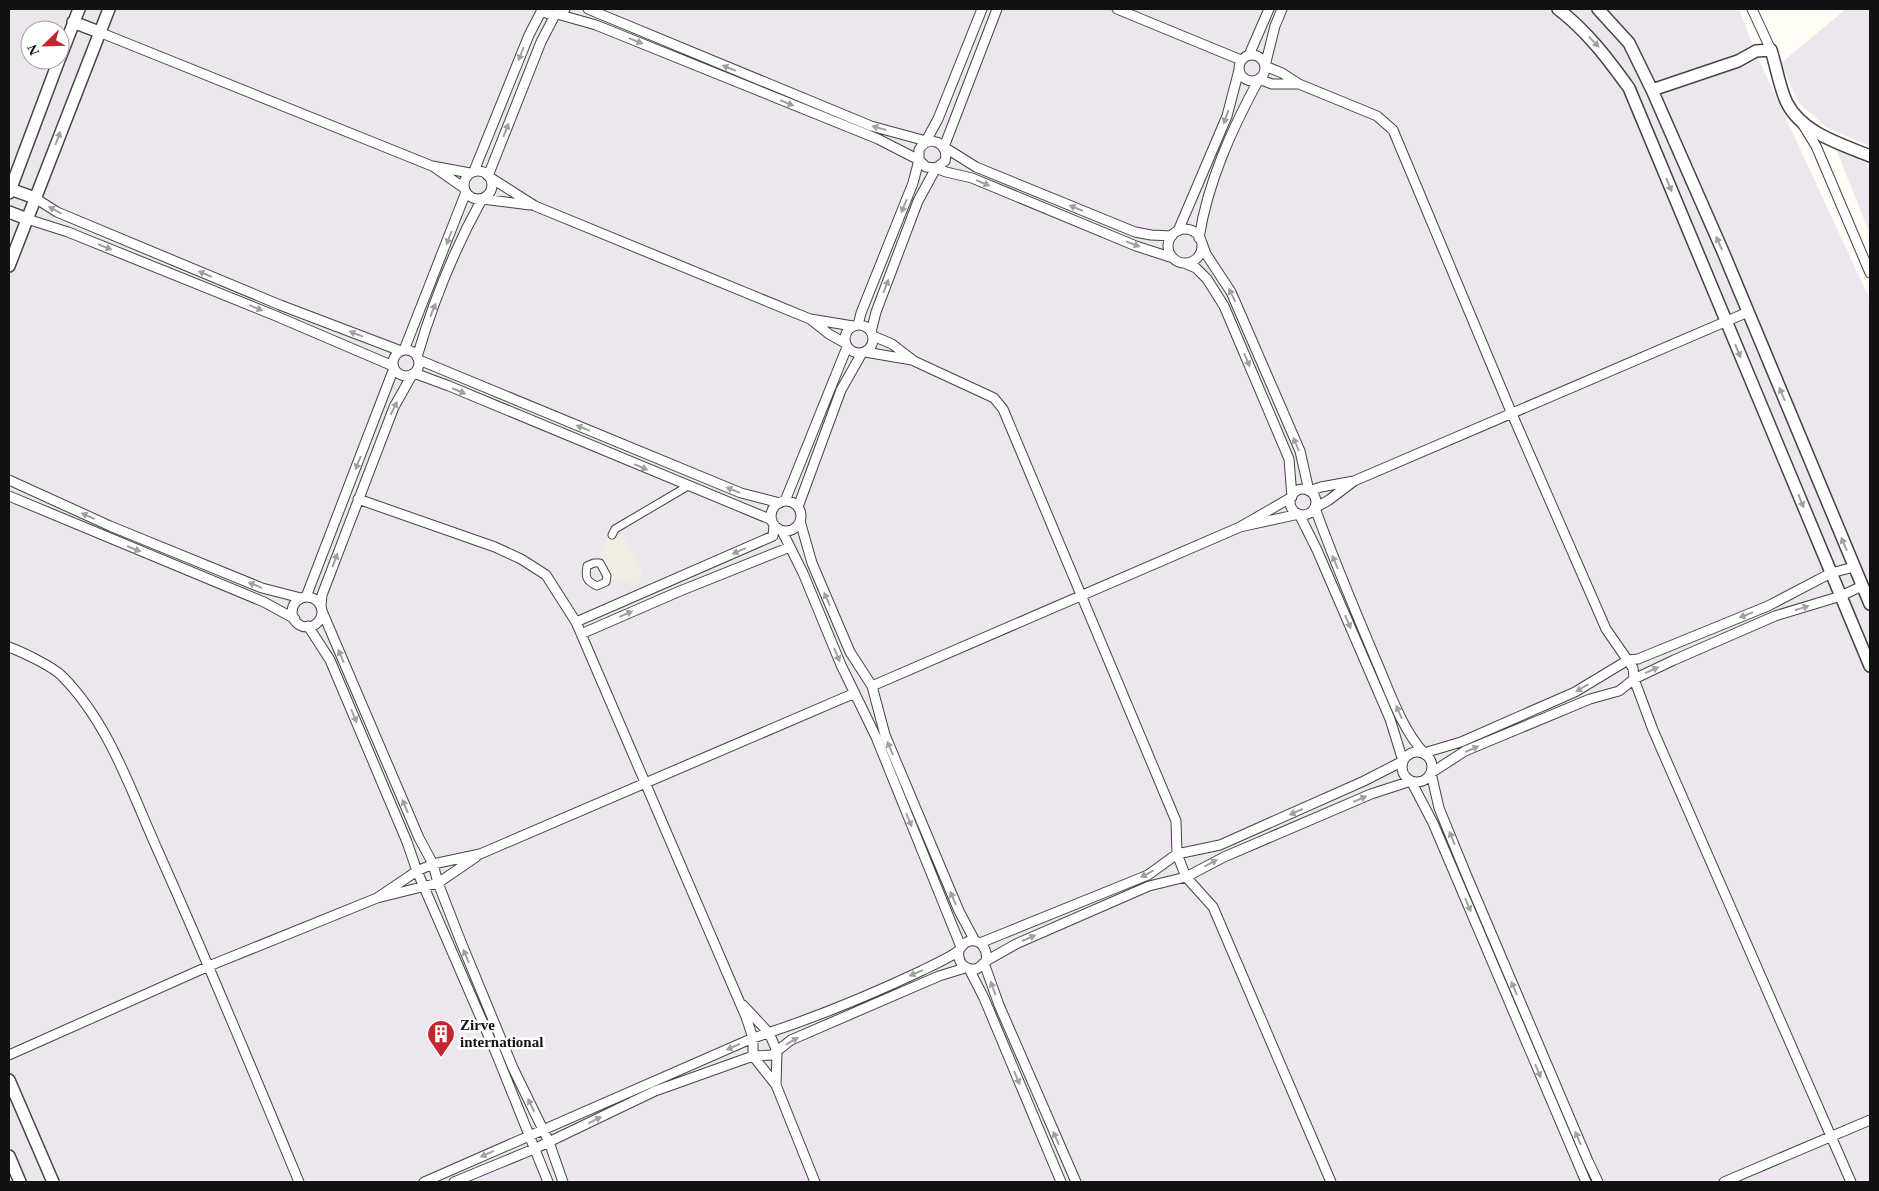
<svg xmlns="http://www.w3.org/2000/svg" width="1879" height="1191" viewBox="0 0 1879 1191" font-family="'Times New Roman',serif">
<rect width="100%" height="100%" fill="#fffdf5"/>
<path fill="#eee6ef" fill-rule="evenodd" d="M9,9h1730l19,49 112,242v882h-1861zM30,30h30v30h-30z
M1846,9h24v136l-1,1 -43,-19 -28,-25 -17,-39z
M1836,149l34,16v69z"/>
<path fill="#f1ede2" d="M607,534l18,2 18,37 -6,12 -30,-8 -8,-14z"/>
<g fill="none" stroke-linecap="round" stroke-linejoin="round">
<defs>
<path id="pedestrian" d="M612,535l3,-6 73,-43
M594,563h6l7,13 -1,6 -9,4c-11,-5 -12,-9 -10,-20z"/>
<path id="minor" d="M541,9c8,7 16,8 24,0
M588,9l283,117 55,15 12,-22 44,-110
M997,9l-53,138 32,20 159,65 16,3 21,1
M1117,9l124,51
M1282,9l-7,17 -10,40 17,7 17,11 78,32 16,14 119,284 94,215 27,39 1,11 19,51 198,452
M1752,9l19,41
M557,14l39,11 282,114 41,21 7,7 10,1 9,-7c5,-18 -17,-28 -26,-11v10l-6,23 -52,130 -3,12
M555,15l-14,27 -53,134 47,30 275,113 19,15 16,9
M99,32l333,134 38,7
M1239 68a13 13 0 1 1 26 0a13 13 0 1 1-26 0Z
M1249,55l20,-46
M1803,125l13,21 54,127
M434,167l30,21
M464 185a14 14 0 1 1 28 0a14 14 0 1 1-28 0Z
M474,171l55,-136 13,-25
M35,198l22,14 223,93 121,46
M27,219l41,13 208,84 117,50
M1168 246a17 17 0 1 1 34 0a17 17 0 1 1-34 0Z
M1178,231l49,-115 12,-46
M1199,238c9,-57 33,-109 60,-159l13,5h27
M1202,243l4,11 25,38 69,159 9,40 12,-4 33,-6 394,-169
M810,319l43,7
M845 339a14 14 0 1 1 28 0a14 14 0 1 1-28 0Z
M871,332l5,-20 42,-111 18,-33 10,4 26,6 164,68 37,12
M873,336l19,8 22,17 80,37 9,11 173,412 1,33 9,23 27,30 118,275
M404,350l62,-158
M393 363a13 13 0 1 1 26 0a13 13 0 1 1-26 0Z
M865,352l47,8
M417,357c16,-55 38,-109 65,-158l48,6
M419,360l322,133 39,10
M414,373l35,13 323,134
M9,480l101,46 152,62 39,10
M1354,481l-25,19 -14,8c19,53 41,105 63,157 13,30 24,64 46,88l37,-11 114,-50 53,-32 10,-1 130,-53 63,-33 23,-6
M1290 502a13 13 0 1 1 26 0a13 13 0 1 1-26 0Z
M9,496l255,106 31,17
M358,499l137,48 26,12 25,16 30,47 170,395 7,21v18l23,29 39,97
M785,501l62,-154
M771 516a15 15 0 1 1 30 0a15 15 0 1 1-30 0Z
M798,507l43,-117 21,-37
M800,521l12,42 38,89 22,34 13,49 74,176 16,30
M782,531l21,42 38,92 35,72 85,210
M306,597l88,-229
M292 612a15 15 0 1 1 30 0a15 15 0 1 1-30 0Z
M321,606l1,-11 72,-188 18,-32
M322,611l97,227 14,26 5,19 23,59 52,126 36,74 14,40
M576,622l197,-86 1,-11
M308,626l22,34 77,182 10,29 79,182 52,129
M581,634l99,-43 110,-44
M9,647c13,5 43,19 53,29 47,47 69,115 96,175 49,109 95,220 141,331
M872,686l368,-159 52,-30 -3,-38 -65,-153 -17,-27 -11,-11 -12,-5
M1402 767a15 15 0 1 1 30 0a15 15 0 1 1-30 0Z
M377,898l40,-27 16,-7 47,-10 375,-161
M980,943l168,-68 29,-21 43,-9 144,-64 39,-20 -13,-42 -73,-169 -18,-36 -59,13
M986,961l30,-17 133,-58 37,-9 38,-20 147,-63 40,-13 22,42 153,359
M984,963l15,42 77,177
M969,969l15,29 77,184
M743,1005l26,28 8,18 -1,34
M9,1055l200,-89 168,-68 61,-15 38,-26
M424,1182l329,-144c56,-18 115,-42 168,-67 8,-4 32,-15 37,-20 4,-4 5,-9 12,-10 12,-2 18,10 16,20l-9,8c-12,1 -20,-6 -18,-18
M454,1182l80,-33 121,-58 98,-35 19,-1 19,-15 148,-64 26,-8
M1598,1182l-10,-21 -122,-287 -27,-66 -8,-35 34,-22 125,-52 29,-8 15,-12 40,-19 101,-44 66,-20 21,-10
M1724,1182l146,-62"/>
<path id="tertiary" d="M1558,9c29,22 50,50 71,79l241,578
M1598,9l31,34 23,47 72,164 146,350
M73,22l26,10
M60,58l19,-49
M1652,90l86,-29 18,-10 15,-1c5,15 9,40 16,53 15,30 54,41 83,53
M10,189l25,9
M9,193l50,-133
M9,212l18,7
M9,266l100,-257
M9,1080l44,102
M9,1156l11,26"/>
</defs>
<use href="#pedestrian" stroke="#444" stroke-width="9"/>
<use href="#minor" stroke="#444" stroke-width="11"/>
<use href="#tertiary" stroke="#444" stroke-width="14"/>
<use href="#pedestrian" stroke="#fff" stroke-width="7"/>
<use href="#minor" stroke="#fff" stroke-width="9"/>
<use href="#tertiary" stroke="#fff" stroke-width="11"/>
</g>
<defs><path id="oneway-solid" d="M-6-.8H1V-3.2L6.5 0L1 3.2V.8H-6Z" transform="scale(1.25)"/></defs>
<g fill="#a0a0a0">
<use href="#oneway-solid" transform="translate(636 41) rotate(22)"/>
<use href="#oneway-solid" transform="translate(1594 42) rotate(46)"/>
<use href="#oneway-solid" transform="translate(521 54) rotate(111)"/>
<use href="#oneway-solid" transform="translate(729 68) rotate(-158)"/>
<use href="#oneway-solid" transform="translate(787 103) rotate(22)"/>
<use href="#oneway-solid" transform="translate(1226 117) rotate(109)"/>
<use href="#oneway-solid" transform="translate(879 128) rotate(-164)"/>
<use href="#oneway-solid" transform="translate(506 130) rotate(-68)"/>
<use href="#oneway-solid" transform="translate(58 138) rotate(-69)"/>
<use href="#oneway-solid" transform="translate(983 183) rotate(23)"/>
<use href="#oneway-solid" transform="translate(1669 185) rotate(68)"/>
<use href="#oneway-solid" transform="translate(904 206) rotate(112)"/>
<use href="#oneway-solid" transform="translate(1076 208) rotate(-158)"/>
<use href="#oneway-solid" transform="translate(55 210) rotate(-152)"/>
<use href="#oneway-solid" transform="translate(449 238) rotate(111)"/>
<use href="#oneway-solid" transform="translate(1719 243) rotate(-114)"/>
<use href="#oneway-solid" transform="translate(1133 244) rotate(21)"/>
<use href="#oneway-solid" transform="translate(105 247) rotate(22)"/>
<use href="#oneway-solid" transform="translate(205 274) rotate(-157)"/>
<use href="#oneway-solid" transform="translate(886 286) rotate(-69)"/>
<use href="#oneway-solid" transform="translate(1232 295) rotate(-116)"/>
<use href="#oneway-solid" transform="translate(256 308) rotate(22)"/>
<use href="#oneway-solid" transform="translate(433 310) rotate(-68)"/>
<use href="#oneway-solid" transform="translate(356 334) rotate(-159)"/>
<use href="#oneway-solid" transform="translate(1738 351) rotate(67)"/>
<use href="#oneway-solid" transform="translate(1247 360) rotate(67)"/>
<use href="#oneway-solid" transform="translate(459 391) rotate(23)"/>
<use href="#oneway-solid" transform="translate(1782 394) rotate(-113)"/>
<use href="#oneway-solid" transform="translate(394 408) rotate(-64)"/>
<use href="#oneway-solid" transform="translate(583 428) rotate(-158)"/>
<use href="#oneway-solid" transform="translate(1296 444) rotate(-113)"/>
<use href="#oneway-solid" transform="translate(358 463) rotate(111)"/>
<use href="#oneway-solid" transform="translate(641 467) rotate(23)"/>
<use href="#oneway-solid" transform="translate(733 490) rotate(-158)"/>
<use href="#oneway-solid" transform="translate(1801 501) rotate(68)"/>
<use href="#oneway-solid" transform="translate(88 516) rotate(-156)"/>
<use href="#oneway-solid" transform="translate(1844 544) rotate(-113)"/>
<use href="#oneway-solid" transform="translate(134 549) rotate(22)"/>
<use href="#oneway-solid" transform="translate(739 551) rotate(157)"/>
<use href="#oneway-solid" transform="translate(335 560) rotate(-70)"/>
<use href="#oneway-solid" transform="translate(1335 562) rotate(-113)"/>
<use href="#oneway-solid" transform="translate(255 585) rotate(-158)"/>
<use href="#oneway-solid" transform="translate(827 599) rotate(-114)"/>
<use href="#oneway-solid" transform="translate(1802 608) rotate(-17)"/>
<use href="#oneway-solid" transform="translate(626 614) rotate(-23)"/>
<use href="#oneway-solid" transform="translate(1746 615) rotate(158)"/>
<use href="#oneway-solid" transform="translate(1348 622) rotate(67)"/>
<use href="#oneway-solid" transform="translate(837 655) rotate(67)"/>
<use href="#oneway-solid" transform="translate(341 656) rotate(-113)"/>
<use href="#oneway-solid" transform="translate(1652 670) rotate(-24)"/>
<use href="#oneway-solid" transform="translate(1582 688) rotate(149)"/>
<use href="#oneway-solid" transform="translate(1399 712) rotate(-114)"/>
<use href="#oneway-solid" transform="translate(354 716) rotate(67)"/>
<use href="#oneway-solid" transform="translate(890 748) rotate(-113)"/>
<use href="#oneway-solid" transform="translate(1472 749) rotate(-24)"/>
<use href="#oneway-solid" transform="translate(1360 799) rotate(-23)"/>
<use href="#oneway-solid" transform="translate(405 806) rotate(-113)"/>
<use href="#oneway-solid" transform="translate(1296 812) rotate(156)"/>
<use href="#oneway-solid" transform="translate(909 820) rotate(68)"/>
<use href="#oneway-solid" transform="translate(1452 838) rotate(-112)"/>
<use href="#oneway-solid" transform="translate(1211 863) rotate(-28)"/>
<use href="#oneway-solid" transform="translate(1147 874) rotate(152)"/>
<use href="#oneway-solid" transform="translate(953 898) rotate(-113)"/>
<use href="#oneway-solid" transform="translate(1468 905) rotate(67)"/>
<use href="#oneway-solid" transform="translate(1029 938) rotate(-24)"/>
<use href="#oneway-solid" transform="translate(466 956) rotate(-113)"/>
<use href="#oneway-solid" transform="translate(916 973) rotate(157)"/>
<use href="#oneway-solid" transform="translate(993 988) rotate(-110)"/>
<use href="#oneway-solid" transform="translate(1514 988) rotate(-113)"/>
<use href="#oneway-solid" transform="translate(792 1041) rotate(-30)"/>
<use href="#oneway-solid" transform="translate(733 1047) rotate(156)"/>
<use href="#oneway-solid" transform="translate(1538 1071) rotate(67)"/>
<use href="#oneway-solid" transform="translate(1017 1078) rotate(67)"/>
<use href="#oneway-solid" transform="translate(531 1105) rotate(-116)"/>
<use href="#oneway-solid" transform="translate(595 1120) rotate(-26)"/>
<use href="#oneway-solid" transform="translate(1056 1138) rotate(-114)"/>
<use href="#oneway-solid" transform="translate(1578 1138) rotate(-113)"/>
<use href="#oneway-solid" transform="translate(487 1154) rotate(156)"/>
</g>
<defs>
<symbol id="building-pin" viewBox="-11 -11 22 30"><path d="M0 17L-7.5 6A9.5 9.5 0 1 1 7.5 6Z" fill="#c4262e" stroke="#fff"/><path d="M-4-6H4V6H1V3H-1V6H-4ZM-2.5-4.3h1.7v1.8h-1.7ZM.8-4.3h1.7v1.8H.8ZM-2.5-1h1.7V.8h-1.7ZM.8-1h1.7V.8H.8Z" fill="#fff"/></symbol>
</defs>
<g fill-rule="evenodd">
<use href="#building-pin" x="425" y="1018" width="32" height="43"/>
</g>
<g text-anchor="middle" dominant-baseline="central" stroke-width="5" stroke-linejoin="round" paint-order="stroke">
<g font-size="15" font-weight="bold" fill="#111" stroke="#fff" text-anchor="start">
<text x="460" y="1025">Zirve<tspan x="460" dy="17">international</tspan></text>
</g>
</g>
<rect width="1879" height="1191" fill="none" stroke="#111111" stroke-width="20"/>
<g transform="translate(45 45) rotate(247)"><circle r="24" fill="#ffffff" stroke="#a0a0a0"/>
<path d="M0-4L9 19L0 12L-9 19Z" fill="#c4262e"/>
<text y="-8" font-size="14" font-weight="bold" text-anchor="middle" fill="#111111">N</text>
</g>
</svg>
